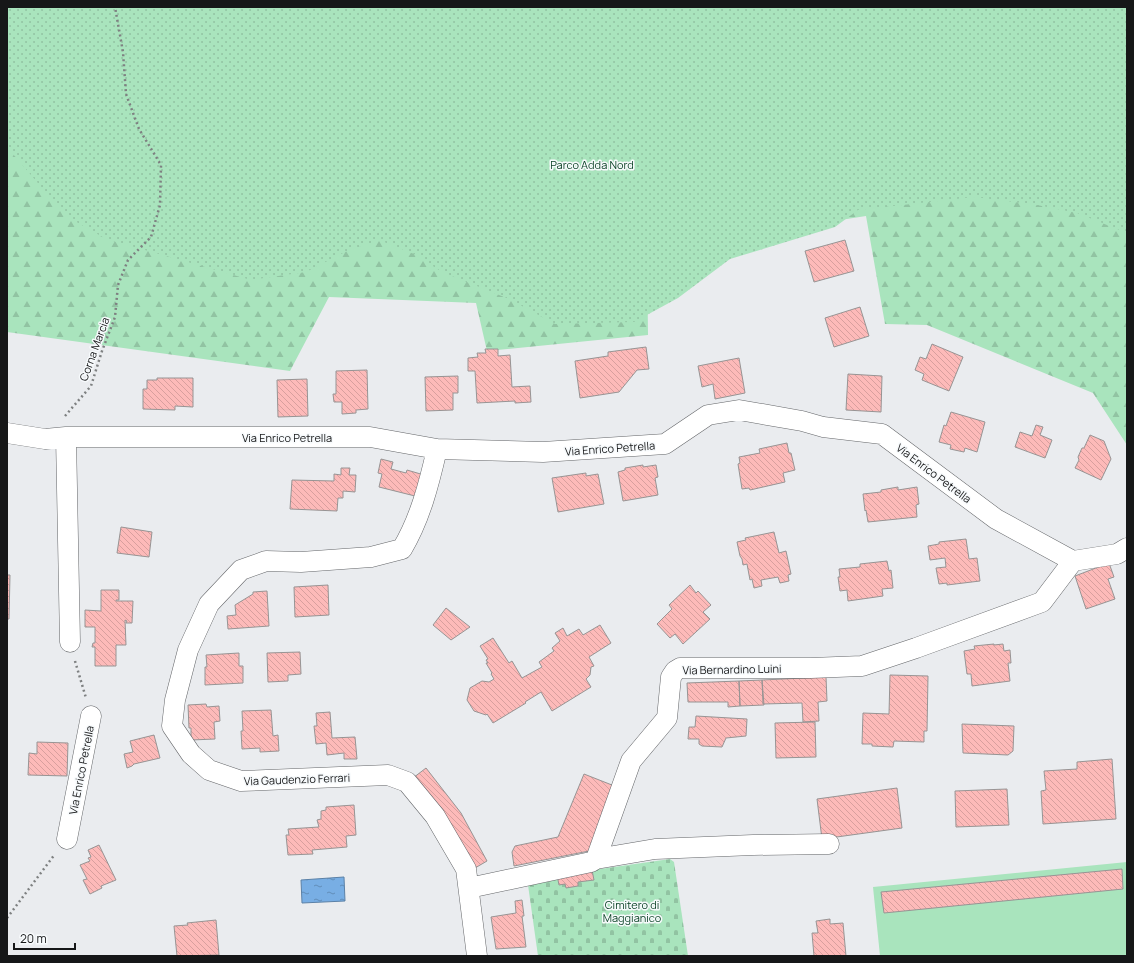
<svg xmlns="http://www.w3.org/2000/svg" width="1134" height="963" viewBox="0 0 1134 963" font-family="Manrope,sans-serif">
<defs>
<pattern id="forest-firs" width="22" height="20" patternUnits="userSpaceOnUse"><rect width="22" height="20" fill="#a9e4bd"/><path d="M5 1l3.5 6h-7zM16 11l3.5 6h-7z" fill="#91c3a2"/></pattern>
<pattern id="cemetery-stones" width="16" height="16" patternUnits="userSpaceOnUse"><rect width="16" height="16" fill="#a9e4bd"/><path d="M2 7V4a2 2 0 0 1 4 0v3zM10 15v-3a2 2 0 0 1 4 0v3z" fill="#91c3a2"/></pattern>
<pattern id="park-dots" width="8" height="8" patternUnits="userSpaceOnUse"><rect width="8" height="8" fill="#a9e4bd"/><path d="M2 2h.1M6 6h.1" fill="none" stroke="#91c3a2" stroke-width="1.8" stroke-linecap="round"/></pattern>
<pattern id="water-ripples" width="26" height="14" patternUnits="userSpaceOnUse"><rect width="26" height="14" fill="#78aee4"/><path d="M2 4q2-2 4 0t4 0M15 11q2-2 4 0t4 0" fill="none" stroke="#618db8"/></pattern>
<pattern id="building-back-hatch" width="6" height="6" patternUnits="userSpaceOnUse"><rect width="6" height="6" fill="#fdbab9"/><path d="M-1 5l2 2M0 0l6 6M5-1l2 2" fill="none" stroke="#d89f9e"/></pattern>
</defs>
<rect width="100%" height="100%" fill="#eaecef"/>
<path fill="url(#forest-firs)" d="M7,7h1120v438l-34,-52 -166,-68 -42,-1 -19,-108 -219,34 1,85 -161,16 -11,-48 -147,-6 -39,74 -283,-39z"/>
<path fill="url(#cemetery-stones)" d="M670,859l4,3 14,94h-150l-10,-71 30,-10z"/>
<path fill="url(#park-dots)" d="M7,7h1120v226l-50,-20 -40,-8 -63,-8 -116,13 -23,17 -105,32 -52,39 -44,24 -79,2 -46,-25 -67,-27 -28,-18 -35,-14 -34,12 -39,20 -55,8 -145,-41 -40,-23 -53,-62 -6,-4z"/>
<path fill="#a9e4bd" d="M1127,862v94h-247l-7,-69z"/>
<path fill="url(#water-ripples)" stroke="#5b81a7" d="M344,877l1,24 -43,2 -1,-23z"/>
<path fill="url(#building-back-hatch)" stroke="#979494" d="M845,240l9,31 -40,11 -9,-31z
M860,307l9,29 -35,11 -9,-29z
M932,344l31,13 -14,34 -27,-11 2,-6 -9,-4 5,-13 6,2z
M646,347l3,22 -12,1 -18,22 -39,6 -5,-37 33,-5v-4z
M485,349h13v7l12,-1 2,32 18,-1 1,16 -16,1v-2l-38,2 -2,-32h-7v-13l10,-1 -1,-4h9z
M739,358l6,35 -30,6 -2,-15 -11,3 -4,-21z
M367,370l1,39 -12,1v3l-14,1v-12h-8l-1,-8h3v-23z
M848,374l34,2 -1,36 -35,-2z
M458,376v17h-5v17l-27,1 -1,-34z
M157,378h36v29l-18,-1v4l-32,-1v-20h4v-9h10z
M307,379l1,37 -30,1 -1,-37z
M951,412l34,10 -8,30 -12,-4 -1,4 -14,-3 1,-4 -12,-3 5,-17 2,1z
M1036,425l7,2 -3,8 12,5 -7,18 -30,-11 5,-15 12,4z
M1090,435l14,6 7,18 -10,21 -26,-12 4,-8 -1,-3 4,-9h2z
M787,443l2,10h2l4,17 -12,3 2,9 -35,8 -1,-2 -7,1 -4,-25 2,-1 -1,-6 21,-4 -1,-4z
M381,459l12,3 -2,7 15,4 1,-3 17,5 -5,22 -40,-10 3,-13 -4,-1z
M643,465v2l13,-2 2,12 -3,1 3,17 -35,6 -5,-29 7,-2v-2z
M341,468h9l-1,7h7l-1,17 -12,-1v7h-5l-1,13 -47,-2 2,-29 42,1v-7l7,1z
M586,473v3l12,-2 6,30 -46,8 -6,-34z
M898,487v3l19,-3 2,17 -3,1 1,12 -49,5 -2,-12 -1,1 -2,-17 18,-2v-2z
M121,527l31,5 -3,25 -32,-4z
M774,532l5,21 7,-2 5,23 -3,1 1,6 -9,2 -2,-6 -17,3 1,6 -8,2 -2,-9 -2,1 -3,-16 -4,1 -1,-6 -2,-3 -3,-14 9,-2 -1,-2z
M966,539l3,20 8,-1 3,23 -33,4v-2l-8,1 -3,-16 10,-1 -1,-9 -15,2 -2,-14 11,-2v-2z
M887,561l2,10 2,-1 2,18 -11,1 1,7 -35,5 -1,-11 -7,1 -2,-14h2l-1,-8 21,-2v-3z
M1109,563l5,14 -6,2 7,20 -29,10 -11,-33z
M7,575h3l-1,44h-2z
M328,585l1,30 -34,2 -1,-30z
M690,585l6,8 2,-2 13,14 -8,7 7,7 -27,25 -8,-10 -5,4 -13,-14 15,-15 -3,-4z
M101,590h18v10h-3v1h17l-1,22h-6l1,-2 -2,-1 1,25h-10v21h-21v-19h-3l1,-4h2v-16h-10v-17l16,1z
M267,591l2,35 -41,3 -1,-13 9,-1 -1,-10 18,-11v-2z
M446,608l24,19 -19,13 -18,-15z
M600,625l11,18 -22,14 5,9 -3,1 -1,8 -4,4 5,8 -39,24 -11,-19 -16,10 1,1 -33,20 -6,-9 -1,1 -12,-4 -7,-11 3,-12 12,-7 7,1 5,-3 -3,-5 1,-1 -6,-10h2l-2,-3 2,-1 -8,-13 13,-8 16,25 3,-2 10,17 20,-11 -3,-5 15,-11 -2,-3 8,-7 -5,-8 8,-5 4,8 12,-7 4,6z
M994,644v1l9,-1 1,7 6,-1 1,13h-3l2,18 -38,5 -1,-12h-4l-3,-23 11,-2 -1,-3z
M300,652l1,22 -13,1v6l-20,1 -1,-29z
M239,653v13h4v17l-38,2v-18h2l-1,-12z
M890,675l38,1 -1,55h-3v11l-30,-1 -1,6 -21,-1v-2h-10l1,-31 26,1z
M826,677l1,24 -9,1 1,19 -16,1 -1,-19 -39,1 -1,-24z
M762,680l2,25 -24,1 -1,-25z
M739,681l1,25 -12,1v-5h-40l-1,-19z
M206,704l1,3 12,-1 1,15 -6,1 1,17 -24,1v-12h-2l-1,-23z
M271,710l2,26 5,-1 1,16 -19,1v-4l-18,1 -1,-18h2l-1,-20z
M330,712l2,26 23,-1 2,22h-13v-6l-17,2 -1,-12 -10,1 -2,-18h3l-1,-13z
M696,716l51,3 -1,17 -20,2 -4,9 -20,-1 -3,-2v-5h-11l1,-12h6z
M815,722l1,35 -40,1 -1,-35z
M962,724l52,2 -1,25 -5,4 -45,-2z
M154,735l6,23 -26,6 -2,2 -5,2 -3,-14 9,-2 -3,-11z
M37,742l31,1 -1,33 -39,-1 1,-22 8,1z
M1112,759l4,60 -73,5 -2,-33 5,-1 -2,-19 33,-2v-7z
M426,768l35,45 26,48 -12,7 -62,-90z
M584,774l33,13 -28,64 -75,15 -2,-14 3,-6 43,-9z
M897,788l5,40 -80,11 -5,-40z
M1007,789l2,36 -53,2 -1,-36z
M354,805l2,30 -10,1 1,11 -35,3 1,4 -25,1 -2,-20h3l-1,-6 31,-2 -2,-7 4,-1v-8l5,-1v-3z
M99,845l17,35 -15,6 1,2 -12,6 -7,-14 4,-1 -7,-14 10,-4 -2,-3 3,-1 -3,-7z
M1122,869l1,20 -239,24 -3,-21z
M592,870l2,10 -16,2v4l-12,2 -1,-4 -6,1 -2,-10z
M522,900l2,16h-2l4,31 -30,2 -5,-32 25,-4 -1,-12z
M830,919v5l13,-1 3,33h-32l-2,-23h6l-2,-12z
M216,920l3,35 -42,1 -3,-30 14,-1 -1,-2z"/>
<g fill="none" stroke-linecap="round" stroke-linejoin="round">
<defs>
<path id="street" d="M7,433l38,6 21,-2 4,205
M66,437h304l67,12 106,3 122,-8 43,-29 31,-5 63,11 21,6 59,7 114,85 77,42 44,-7 10,-6
M437,449c-8,35 -17,70 -35,100l-31,8 -70,5 -35,-1 -25,9 -32,34 -21,46 -13,50 -3,26 19,28 18,16 32,11 147,-6 19,7 28,34 31,53 11,87
M67,839l24,-123
M596,859l59,-10 98,-4 76,-1
M469,888l122,-26 5,-3 35,-98 36,-43 4,-41 4,-6 5,-3h131l51,-2 54,-18 126,-46 31,-41"/>
</defs>
<use href="#street" stroke="#646669" stroke-width="21"/>
<path stroke="#7e8081" stroke-width="2.5" stroke-dasharray="2 3" stroke-linecap="butt" d="M65,416l26,-30 11,-35 13,-34 3,-32 10,-25 23,-23 9,-32 1,-40 -22,-36 -13,-35 -3,-42 -8,-45
M75,661l11,37
M7,918l48,-64"/>
<use href="#street" stroke="#fff" stroke-width="20"/>
</g>
<g text-anchor="middle" dominant-baseline="central" stroke-width="3" stroke-linejoin="round" paint-order="stroke">
<g font-size="11" fill="#0d4528" stroke="#f7fafc">
<text x="592" y="164">Parco Adda Nord</text>
<text x="632" y="904">Cimitero di<tspan x="632" dy="13">Maggianico</tspan></text>
</g>
<g font-size="11" fill="#161718" stroke="#f7fafc">
<text transform="translate(94 349) rotate(-70)">Corna Marcia</text>
<text x="287" y="437">Via Enrico Petrella</text>
<text transform="translate(610 448) rotate(-4)">Via Enrico Petrella</text>
<text transform="translate(934 473) rotate(37)">Via Enrico Petrella</text>
<text transform="translate(732 669) rotate(-1)">Via Bernardino Luini</text>
<text transform="translate(81 770) rotate(-79)">Via Enrico Petrella</text>
<text transform="translate(297 779) rotate(-2)">Via Gaudenzio Ferrari</text>
</g>
</g>
<rect width="1134" height="963" fill="none" stroke="#161718" stroke-width="16"/>
<path d="M14 943v6h61v-6" fill="none" stroke="#161718" stroke-width="2"/>
<text x="20" y="943" font-size="12" fill="#161718" stroke="#f7fafc" stroke-width="3" paint-order="stroke">20 m</text>
</svg>
